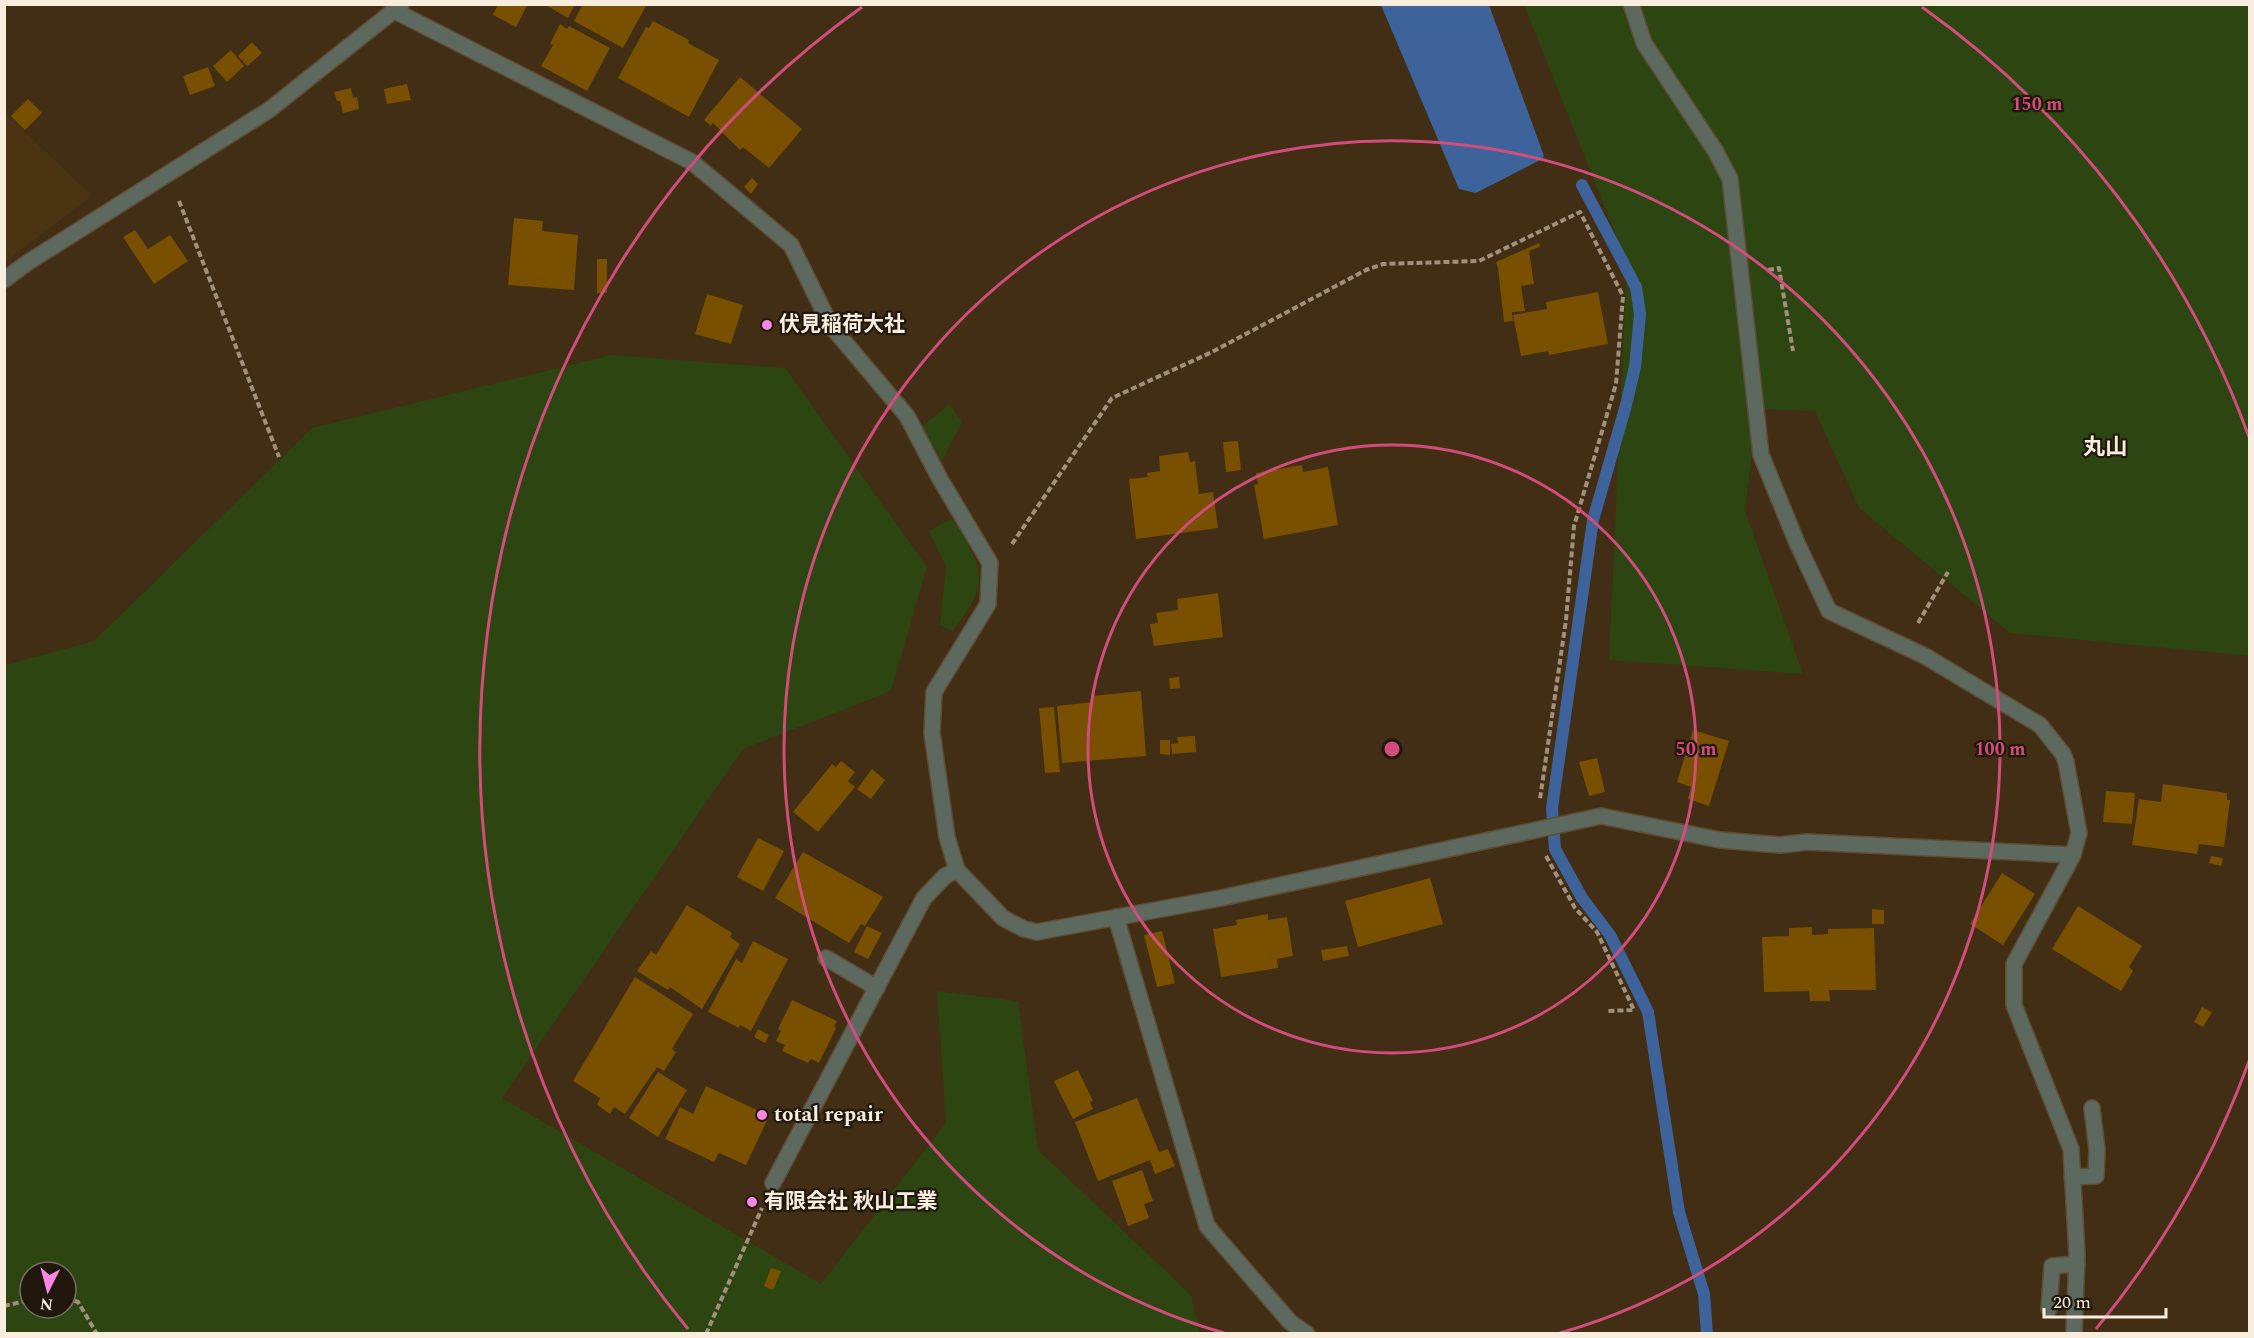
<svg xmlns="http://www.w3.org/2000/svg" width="2254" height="1338" viewBox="0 0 2254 1338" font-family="Spectral,'Noto Sans JP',serif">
<rect width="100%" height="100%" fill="#412e14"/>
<path fill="#4a3311" d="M4,112l86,82 -3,6 -82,62z"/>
<path fill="#2d4510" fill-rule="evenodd" d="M1524,5h725v651l-239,-23 -151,-125 -44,-97 -58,-2 -12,102 58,163 -194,-14 18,-397z
M612,355l173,13 142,199 -36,124 -148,58 -241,349 319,186 125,-161 -9,-132 81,10 20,149 153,145 9,38 -1195,1v-669l89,-24 218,-213zM30,1272h36v36h-36z
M950,404l12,18 -20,38 -21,-33z
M952,518c12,21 34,47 25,73 -4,14 -16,28 -24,40l-13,-6 6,-58 -17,-36z"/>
<path fill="#3d639a" d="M1381,5h108l55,151 -2,3 -66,34 -17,-4z"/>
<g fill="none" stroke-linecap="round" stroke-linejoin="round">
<path stroke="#3d639a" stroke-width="12" d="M1582,185l54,102 4,27 -5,53 -9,38 -33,115 -41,288 3,41 27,49 28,37 38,77 31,200 25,82 3,40"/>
</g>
<path fill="#794f00" d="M498,4h30l-12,23 -23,-12z
M544,4h31l-7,14z
M583,4h61l2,2 -23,42 -49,-27z
M653,21l36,19 -1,3 31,17 -30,57 -71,-39 28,-51 3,1z
M560,24l7,5 2,-3 41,22 -23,43 -46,-25 12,-21 -3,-1z
M252,42l10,11 -15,13 -9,-10z
M231,50l13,16 -17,16 -14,-16z
M208,67l7,19 -25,9 -7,-19z
M740,77l62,52 -33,39 -26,-21 -3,3 -27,-27 -2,3 -7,-6z
M407,84l4,16 -24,4 -3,-15z
M351,88l2,10 4,-1 2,12 -16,4 -3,-12h-3l-3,-9z
M28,99l14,14 -17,17 -14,-14z
M752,178l6,6 -7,10 -7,-7z
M514,218l29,3 -1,10 36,4 -4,55 -66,-5z
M135,230l13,19 22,-14 18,26 -34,23 -31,-47z
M1539,243l1,4 -11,4 5,33 -13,2 4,25 -13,1 1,9 -9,1 -6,-54 -2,-6z
M597,259h10v34h-10z
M1598,292l10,52 -59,11 -1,-4 -27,5 -8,-41 34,-6 -1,-7z
M707,294l36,11 -12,39 -36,-10z
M1238,441l3,29 -15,2 -3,-30z
M1188,452l2,10 5,-1 4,33 14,-2 5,36 -82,11 -7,-60 19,-2 -1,-4 13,-2 -1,-15z
M1302,465l1,7 25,-5 10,58 -74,14 -10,-54 4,-1 -2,-11z
M1218,593l5,44 -69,9 -4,-22 8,-1 -2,-10 22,-3 -1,-11z
M1179,677l1,11 -10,1 -1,-11z
M1141,691l5,65 -84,7 -5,-57 36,-4 -1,-6z
M1054,707l6,65 -15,1 -6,-65z
M1693,730l36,11 -20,65 -21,-7 3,-12 -14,-5z
M1195,736l1,16 -24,2 -1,-10 7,-1 -1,-6z
M1160,740h10v15l-10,-1z
M1597,758l8,34 -16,4 -10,-34z
M841,761l14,11 -7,9 7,6 -37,45 -25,-20 39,-48 4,3z
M872,769l13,11 -14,19 -14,-10z
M2163,784l64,9v7h3l-6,47 -25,-3 -2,10 -65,-9 7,-46 22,3z
M2106,791l29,2 -3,31 -29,-2z
M758,838l26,13 -21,40 -26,-14z
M803,852l80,45 -18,29 -4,-2 -12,19 -74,-45z
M2211,856l12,2 -2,8 -12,-3z
M2002,873l33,21 -32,51 -33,-21z
M1430,878l13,46 -85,23 -13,-46z
M687,905l45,28 -2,4 10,7 -38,65 -32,-22 -2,3 -31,-19 14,-20 5,4z
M2078,906l64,40 -13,21 4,4 -12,20 -69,-42z
M1872,909l12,1v14h-12z
M1268,914v6l19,-3 6,39 -16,3 1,9 -57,9 -8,-48 24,-4 -1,-5z
M867,926l15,7 -14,26 -14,-7z
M1812,927v8l16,-1v-5l46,-1 2,62h-47l1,11h-20l-1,-10 -45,1 -2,-55 27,-1v-8z
M1162,931l13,52 -18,4 -13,-52z
M753,941l35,18 -37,72 -11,-6 -1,3 -31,-16 28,-53 6,4z
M1347,946l2,10 -26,5 -2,-11z
M635,977l58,37 -21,35 4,3 -12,19 -7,-4 -32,47 -11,-7 -4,7 -13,-9 3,-7 -27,-17z
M792,1000l45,21 -3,6 2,1 -17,35 -8,-4 -3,4 -26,-12 3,-6 -9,-4 5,-10 -3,-2z
M2202,1007l10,5 -9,15 -9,-5z
M758,1029l11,6 -4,8 -11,-6z
M1078,1070l15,31 -3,1 3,7 -20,10 -19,-38z
M658,1072l29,18 -29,47 -29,-19z
M706,1086l63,30 -23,49 -27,-12 -5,9 -49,-23 15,-32 13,7z
M1137,1098l22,54 9,-3 7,17 -20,8 -5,-14 -52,21 -23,-59z
M1142,1170l11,31 -9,3 5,14 -21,8 -16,-45z
M771,1268l10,3 -8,19 -9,-4z"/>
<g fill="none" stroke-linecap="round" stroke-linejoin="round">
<defs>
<path id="service" d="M2072,1177l24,-1 1,-26 -5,-42
M2049,1309l3,-43 25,-2"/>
<path id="minor" d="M1631,4l13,39 72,109 14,27 31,276 36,88 32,68 96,45 115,69 23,29 3,8 13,71 -6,22 -59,109v41l57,144 6,105 -3,80
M393,10l299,152 99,83 40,81 76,90 33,63 50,84 -2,41 -54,88 -2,41 15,104 10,33 46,48 21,11 13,3 184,-34 380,-82 119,24 60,5 27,-3 266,13
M4,280l23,-17 242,-153 132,-105
M1116,917l91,309 83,96 17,12
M826,958l51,30
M773,1183l151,-285 21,-22 12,-6"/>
</defs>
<use href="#service" stroke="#5e4d34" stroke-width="18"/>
<use href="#minor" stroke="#5e4d34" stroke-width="18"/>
<path stroke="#a0907c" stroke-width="4" stroke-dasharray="6 3" stroke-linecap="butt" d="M179,201l100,256
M1768,270l11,-2 14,83
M1012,544l100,-146 100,-46 154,-82 17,-6 96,-3 101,-49 43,84 -7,88 -42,142 -8,94 -26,179
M1918,623l30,-51
M1546,856l29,52 22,24 37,78 -27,1
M66,1298l12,4 19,32
M4,1306l26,-6
M706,1334l56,-126"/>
<use href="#service" stroke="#5d695f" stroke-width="15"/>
<use href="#minor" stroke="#5d695f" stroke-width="15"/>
</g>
<g fill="none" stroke="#d04d7c" stroke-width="3">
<circle cx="1392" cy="749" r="304"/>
<path d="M1224 1333A608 608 0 1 1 1560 1333"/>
<path d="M2249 1061A912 912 0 0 1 2096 1329M688 1329A912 912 0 0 1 862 7M1922 7A912 912 0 0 1 2249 437"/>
</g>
<g fill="#fc86e4" stroke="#21180d" stroke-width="2">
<circle cx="767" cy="325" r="6"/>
<circle cx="762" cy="1115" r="6"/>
<circle cx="752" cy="1202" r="6"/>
</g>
<g text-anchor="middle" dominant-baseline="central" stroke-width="4.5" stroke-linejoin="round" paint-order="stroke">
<g font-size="21" font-weight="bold" fill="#f9edde" stroke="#21180d" text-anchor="start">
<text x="779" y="325">伏見稲荷大社</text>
<text x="774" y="1115">total repair</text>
<text x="764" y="1202">有限会社 秋山工業</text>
</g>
<g font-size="22" font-weight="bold" fill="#f9edde" stroke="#21180d">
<text x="2105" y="447">丸山</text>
</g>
</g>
<circle cx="1392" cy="749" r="9" fill="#d04d7c" stroke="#21180d" stroke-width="3"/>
<g font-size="18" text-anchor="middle" font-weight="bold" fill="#d04d7c" stroke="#21180d" stroke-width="4.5" stroke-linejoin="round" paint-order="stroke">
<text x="2037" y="110">150 m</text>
<text x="1696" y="755">50 m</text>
<text x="2000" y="755">100 m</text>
</g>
<rect width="2254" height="1338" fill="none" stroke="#f9edde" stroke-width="12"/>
<g transform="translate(48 1290) rotate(186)"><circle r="28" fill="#21180d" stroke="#776d61" stroke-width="1.5"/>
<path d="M0-4.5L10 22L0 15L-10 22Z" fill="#fc86e4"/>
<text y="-9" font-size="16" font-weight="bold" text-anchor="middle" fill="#f9edde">N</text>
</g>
<path d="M2044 1308v9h122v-9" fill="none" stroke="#f9edde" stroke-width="3"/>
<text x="2053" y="1308" font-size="18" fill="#f9edde" stroke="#21180d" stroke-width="4.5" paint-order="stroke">20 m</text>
</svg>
